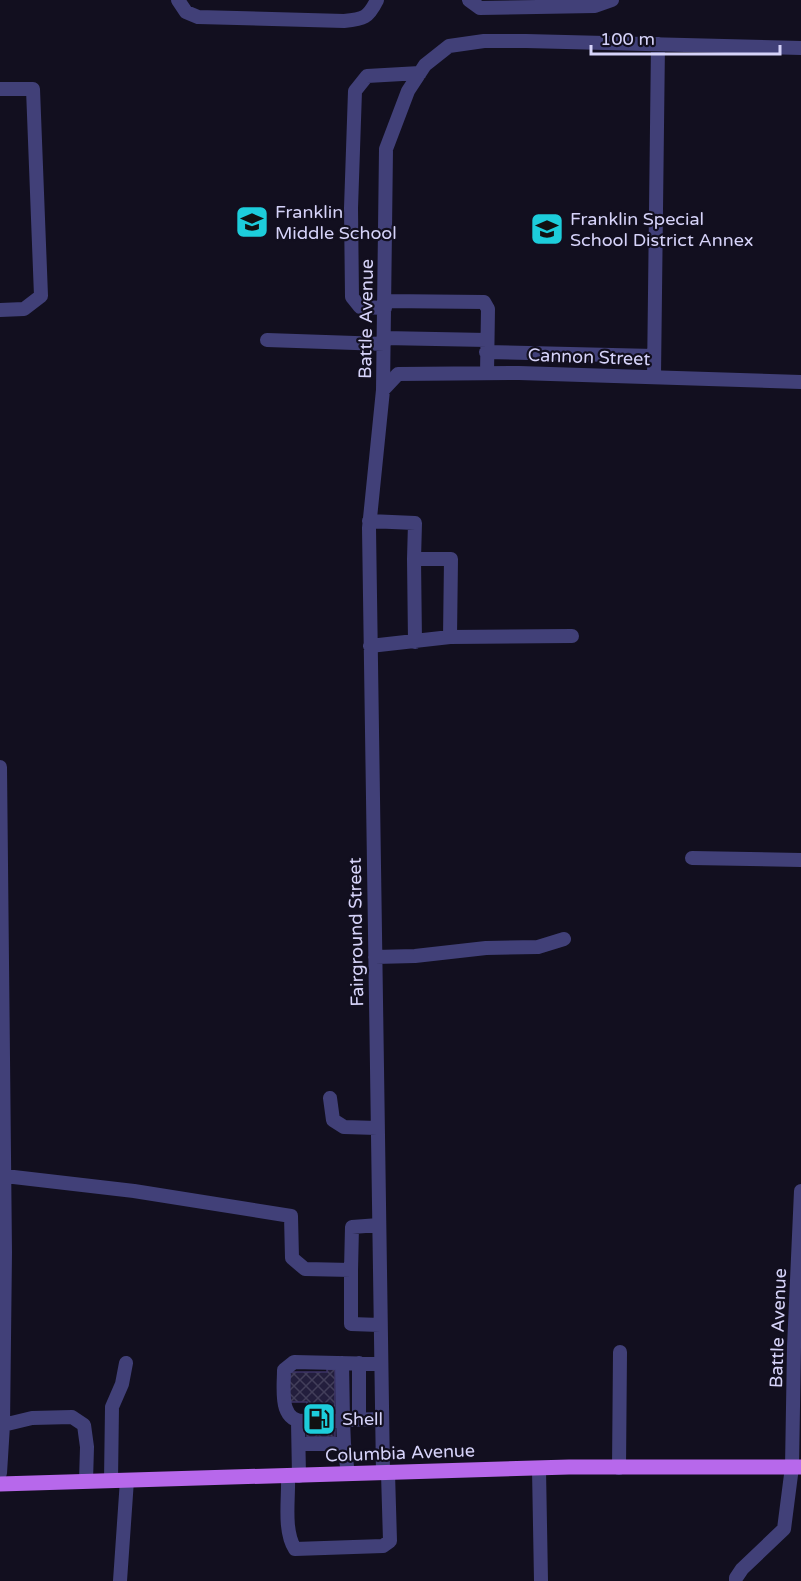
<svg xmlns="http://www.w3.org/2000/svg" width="801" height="1581" viewBox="0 0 801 1581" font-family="'Varela Round',sans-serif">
<defs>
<pattern id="building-cross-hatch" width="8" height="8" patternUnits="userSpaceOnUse" patternTransform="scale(1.5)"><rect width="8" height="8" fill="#231e3d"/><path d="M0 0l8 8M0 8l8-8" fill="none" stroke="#423e5a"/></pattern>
</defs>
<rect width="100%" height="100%" fill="#120f1f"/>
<path fill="url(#building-cross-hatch)" stroke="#3c3366" stroke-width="1.5" d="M327,1369h8v68h-28v-35h-20v-30h40z"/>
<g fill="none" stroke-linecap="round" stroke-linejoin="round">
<path stroke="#2f2c40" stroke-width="14" stroke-dasharray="14 7" stroke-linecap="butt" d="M307,1421h28"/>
<path stroke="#414078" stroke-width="14" d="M178,0l8,12 12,5 146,4c20,-2 24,-3 33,-21
M469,0l11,8 115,-2 17,-6
M0,89h33l8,207 -17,13 -24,1
M385,301l99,1 4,7 -1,64
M385,308l-25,-1 -8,-10 -1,-89 4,-117 12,-15 53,-3
M384,338l103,2
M267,340l117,4
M486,352l168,4
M654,376l4,-332
M383,390l15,-16 121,-1 282,9
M369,521l46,2 -1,36h37l-1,78
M414,559l1,83
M370,646l80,-9 122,-1
M0,767l5,485 -2,173 -3,48
M692,858l109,2
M375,957l40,-1 71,-8 52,-1 26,-8
M330,1098l3,22 11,7 33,1
M5,1176l129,15 157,25 1,42 13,11 46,1 1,-43 27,-2
M351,1270v54l29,1
M359,1363v57
M307,1421c-29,2 -23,-31 -23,-51l10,-8 87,2
M335,1421l8,-1 -1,-57
M298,1422l1,54
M3,1425l29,-7 40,-1 12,8 3,22 -1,34
M299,1444h45l4,30
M344,1444l-1,-24 39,-1
M619,1468l1,-116
M539,1469l2,112
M383,1473l-14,-945 14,-138 3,-241 22,-58 17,-26 24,-19 35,-5h42l275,7
M288,1476c1,22 -5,54 7,73l88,-3 7,-5 -2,-68
M111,1480l1,-73 10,-23 4,-21
M120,1581l7,-101
M736,1581v-3l6,-9 42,-40 8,-62 2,-120 7,-156"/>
<path stroke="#b768eb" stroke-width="15" d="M0,1484l569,-17h232"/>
</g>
<defs>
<symbol id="school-square" viewBox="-11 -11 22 22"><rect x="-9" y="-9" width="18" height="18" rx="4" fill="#1dcddb" stroke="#120f1f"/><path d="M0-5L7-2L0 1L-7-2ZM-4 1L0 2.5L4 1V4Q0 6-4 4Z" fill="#111"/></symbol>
<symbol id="fuel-square" viewBox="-11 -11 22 22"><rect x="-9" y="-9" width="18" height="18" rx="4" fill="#1dcddb" stroke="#120f1f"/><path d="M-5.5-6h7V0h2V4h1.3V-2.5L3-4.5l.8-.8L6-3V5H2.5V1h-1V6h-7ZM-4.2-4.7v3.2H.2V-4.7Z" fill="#111"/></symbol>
</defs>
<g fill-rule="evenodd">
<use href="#school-square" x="233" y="203" width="38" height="38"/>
<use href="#school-square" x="528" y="210" width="38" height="38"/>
<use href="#fuel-square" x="300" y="1400" width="38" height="38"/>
</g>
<g text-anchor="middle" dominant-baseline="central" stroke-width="4.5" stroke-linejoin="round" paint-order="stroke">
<g font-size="18" fill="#d6d3f9" stroke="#120f1f" text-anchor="start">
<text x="275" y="212">Franklin<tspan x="275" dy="21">Middle School</tspan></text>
<text x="570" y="219">Franklin Special<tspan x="570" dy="21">School District Annex</tspan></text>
<text x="342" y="1419">Shell</text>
</g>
<g font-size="18" fill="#d6d3f9" stroke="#120f1f">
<text transform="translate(366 319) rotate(-89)">Battle Avenue</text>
<text transform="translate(589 357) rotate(2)">Cannon Street</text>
<text transform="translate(356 932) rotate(-91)">Fairground Street</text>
<text transform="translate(778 1328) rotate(-88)">Battle Avenue</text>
<text transform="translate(400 1453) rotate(-2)">Columbia Avenue</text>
</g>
</g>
<path d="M591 45v9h189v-9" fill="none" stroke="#d6d3f9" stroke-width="3"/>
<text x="600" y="45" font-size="18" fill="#d6d3f9" stroke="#120f1f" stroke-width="4.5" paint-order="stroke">100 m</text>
</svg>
